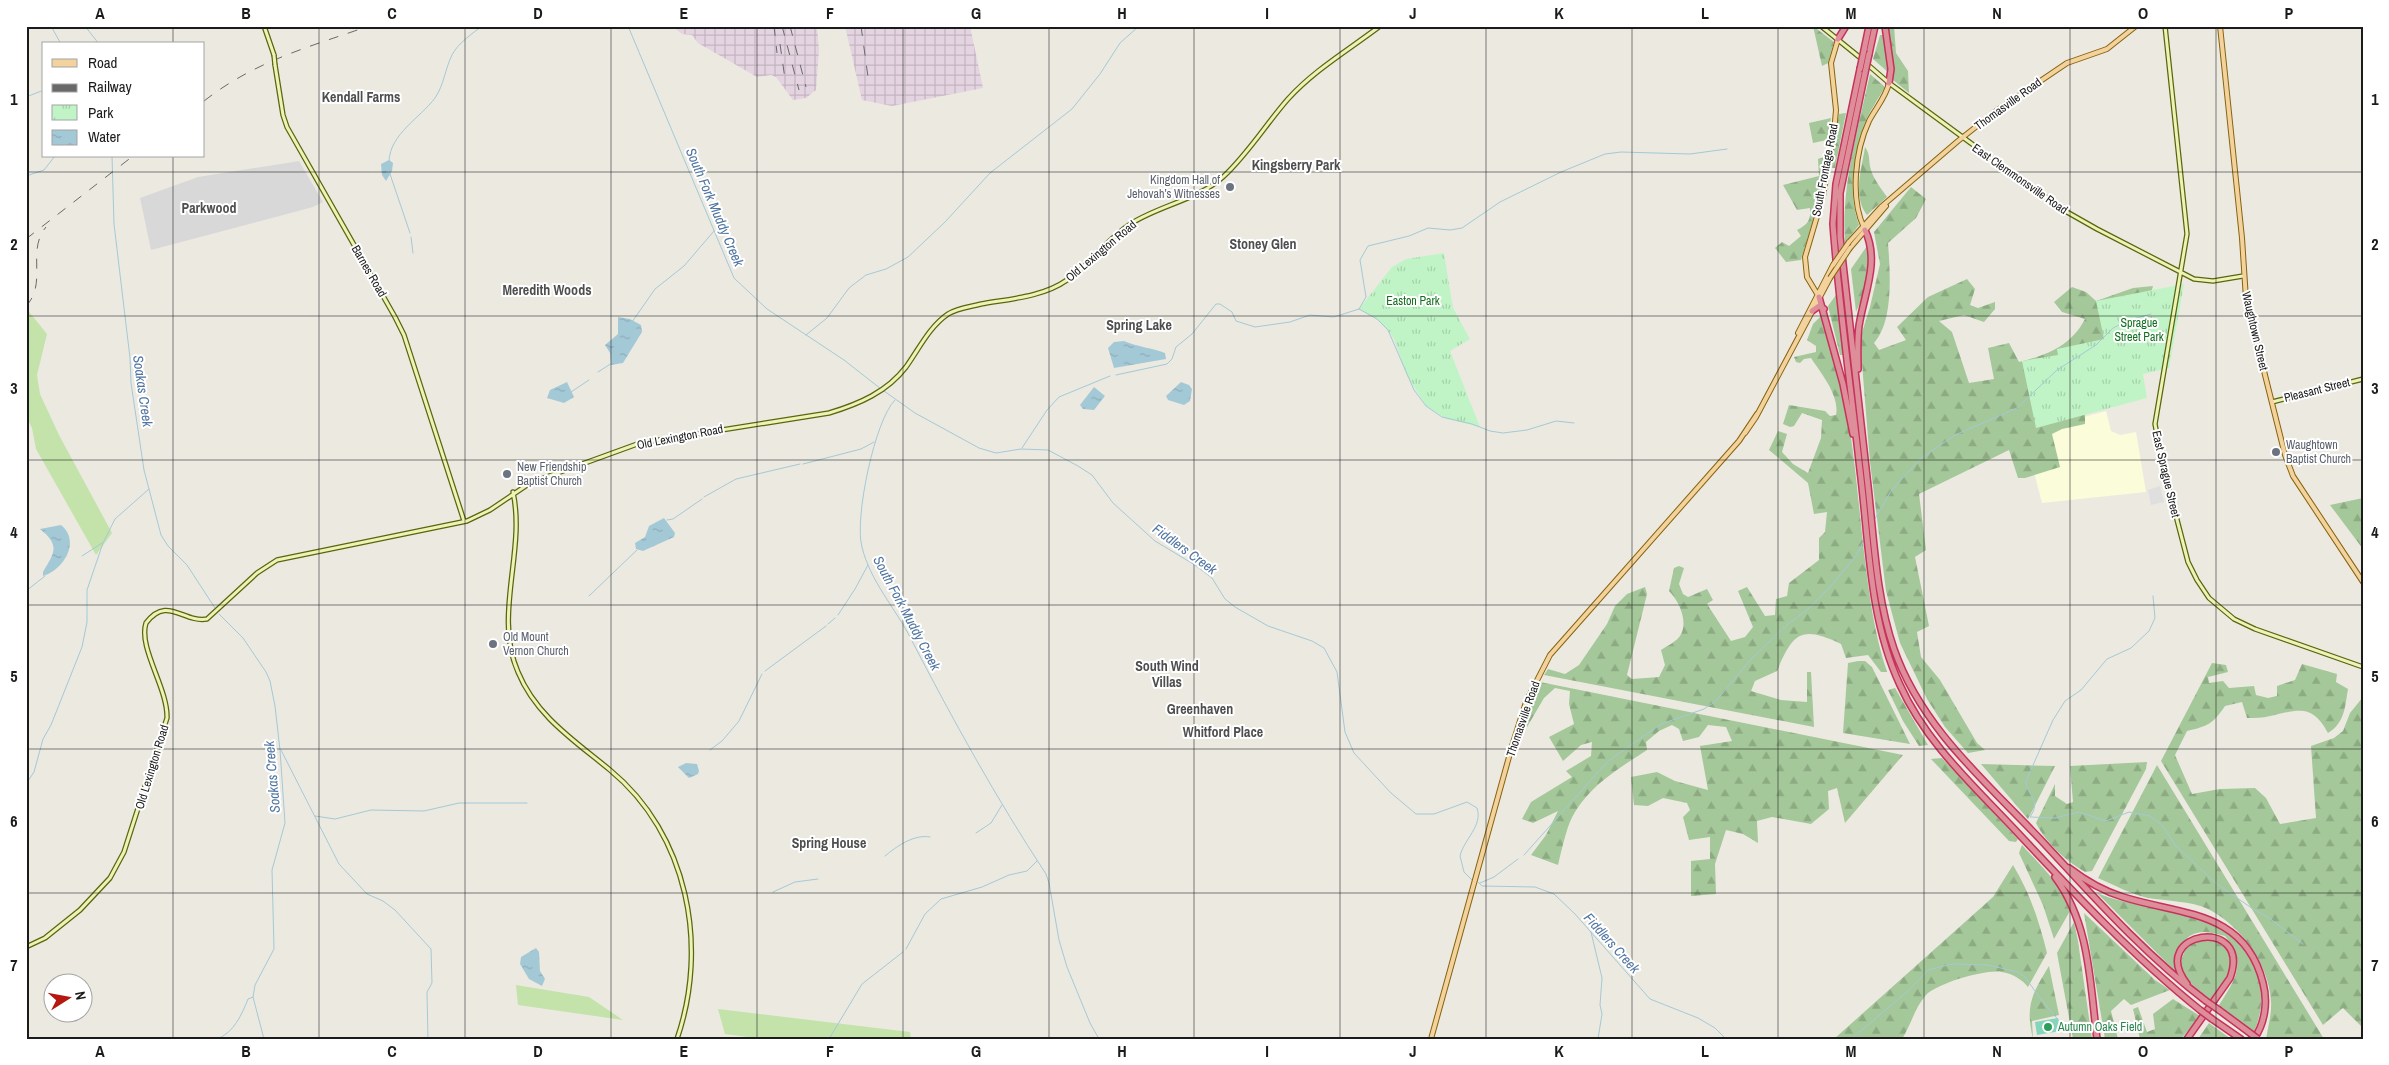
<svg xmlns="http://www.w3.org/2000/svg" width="2389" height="1065" viewBox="0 0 2389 1065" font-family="'Archivo Narrow',sans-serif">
<defs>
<pattern id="industrial-grid" width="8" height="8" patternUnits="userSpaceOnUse" patternTransform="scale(1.25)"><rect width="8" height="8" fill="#e4d3e0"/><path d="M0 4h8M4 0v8" fill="none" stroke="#c3b5c0"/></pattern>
<pattern id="forest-firs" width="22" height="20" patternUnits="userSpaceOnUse" patternTransform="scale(1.25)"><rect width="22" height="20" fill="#a4c899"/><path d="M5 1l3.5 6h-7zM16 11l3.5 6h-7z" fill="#8dab83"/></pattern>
<pattern id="park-tufts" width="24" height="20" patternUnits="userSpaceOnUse" patternTransform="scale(1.25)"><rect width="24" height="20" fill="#c0f4c6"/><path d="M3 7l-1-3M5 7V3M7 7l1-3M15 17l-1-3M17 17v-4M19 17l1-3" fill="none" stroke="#a4d1aa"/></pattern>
<pattern id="water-ripples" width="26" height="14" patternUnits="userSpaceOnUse" patternTransform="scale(1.25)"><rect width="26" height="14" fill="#a4c9d6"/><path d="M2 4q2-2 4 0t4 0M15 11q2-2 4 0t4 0" fill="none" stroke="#8dacb7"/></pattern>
</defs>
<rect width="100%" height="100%" fill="#ece9e1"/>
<path fill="#d9d8d8" d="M299,161l24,41 -10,5 -162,43 -11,-52 58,-21z"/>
<path fill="url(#industrial-grid)" d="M672,26h145l2,24 -3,40 -10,8 -13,2 -17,-23 -5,-2 -14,2 -59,-34 -6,-8 -10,-1z
M845,26h125l13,62 -91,18 -30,-6z"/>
<path fill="#fafcda" d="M2106,411l5,20 9,4 16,-3 10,60 -104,11 -18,-70z"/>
<path fill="#c3e3aa" d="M26,308l21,26 -10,41 3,19 19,41 53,98 -16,22 -60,-106 -4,-21 -6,-12z
M516,985l73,12 34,23 -105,-15z
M718,1009l192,23 1,7h-148l-38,-5z"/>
<path fill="url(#forest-firs)" d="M1813,26l21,16 -6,21 -6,3z
M1888,26h6l2,27 12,18 1,22 -16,-13z
M1880,35h3l5,37 -15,-13z
M1870,74l15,13c-7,12 -16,25 -21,38 -11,30 -16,69 -5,100l-14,18c-4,-58 13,-114 25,-169z
M1846,113l-11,55h-5l9,-54z
M1831,118l-4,22 -14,3 -4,-20z
M1865,147c6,8 3,14 6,23 3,10 10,18 16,27l-20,18c-15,-19 -5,-47 -2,-68z
M1825,157l-4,37 -20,66 -15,2 -11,-14 7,-6 7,4 12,-10 -4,-6c11,-6 14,-10 13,-22l-13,2 -14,-25 36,-9 -1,-17z
M1911,187l15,12 -10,19 -28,25c2,28 6,78 -14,100l5,7 27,-10 -9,-13 31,-30 39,-18 8,10 -5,16 8,3 17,-6v7l-11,13 -20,-7 -25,6 13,11 17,51 25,-4 -6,-31 21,-5 10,19c28,-7 52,-16 66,-43l-23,-7 -8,-10 18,-15 14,5 10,9 37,-13 20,-2 -5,17 -63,104v17l-23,5 -10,5 8,33 -35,11h-7l-9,-28 -90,44 7,56 -11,7 14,69 -12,6 4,25 19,23 37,63 8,7 -17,3 -23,-26 -18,-28 -27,-56 -14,-52 -16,-129 -10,-123 10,-32 10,-43 -6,-32z
M1867,246c7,21 -2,46 -11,66l-5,-43z
M1836,295l8,60h-4l-12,-49z
M1821,316c30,74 34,158 43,236 5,41 10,82 23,120h-6l-13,-17 -22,3 -5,-14c-40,-19 -48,-11 -64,27l-22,10 -4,10 30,9 26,2v-30h4l3,55 -270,-52 4,-6 17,5 14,-9 28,-41 8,-18 12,-12 18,-7 2,7 -20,81 5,4 27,-2 6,-12 -4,-15c6,-4 16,-9 19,-14 9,-14 -1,-35 -11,-45l5,-23 5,-2 5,2 -5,16 4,10 5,3 19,-8 6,11 -6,4 24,37 14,-4 8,-10 -15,-36 9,-4 18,29 10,-1 1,-16 11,-3 2,-13 30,-23v-22l6,-6 2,-20 -13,2 -6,-31 -39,-33 9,-19 9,3 -5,18 11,12 15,9 13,-35 1,-18 -20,-7 -8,13 -4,1 -7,-3 6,-19 36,6 5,5 6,-1c4,-19 -15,-42 -25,-57l-7,1 -4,4 -4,-1 -2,-5 22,-5v-6l-9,-6 6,-16z
M2363,498v51l-33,-44z
M1858,661h7l7,6 38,77 -67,-11 5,-70z
M2212,663l14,2 2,7 -20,5 1,6 14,-2 6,7 25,-2 2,9 12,3 9,-2v-10l18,-6 7,-16 35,10 -1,8 12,7c-3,17 -3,34 -20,44 -16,-30 -30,-23 -58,-17 -7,2 -16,2 -23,2l-5,-16 -17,4c-12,18 -17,20 -38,25l-12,24 17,39 28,-5 35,-1 11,10 14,26 36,-6 -5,-72 23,-8 9,-7 7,-18 13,-16v331l-20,-20 -20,17 -162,-264z
M1540,682l363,73 -58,68 -8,-35 -9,3 1,18 -18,15 -39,-7 -15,4 1,22 -15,-9 -17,-4 -11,34 1,30 -25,2v-35l19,-2v-22l-21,3 -6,-23 7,-7 -3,-7 -24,-5 -15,8 -14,-1 -3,-28 26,-5 18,9 33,9 -8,-44 32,-5 -6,-14 -18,-2 -9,12 -16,4 -4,-12 -7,-4 -13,6 -13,11 1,8c-31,20 -66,41 -79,77 -4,12 -7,25 -10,38l-27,-10 15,-20 12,-24 -25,12 -11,-4 9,-17 41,-25 -6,-6 25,-15 1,-14 -11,3 -18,16 -14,-24 25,-13 -5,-20 1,-13 -15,-3 -11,10 -17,29h-4z
M1895,688l33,57 -9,1 -16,-25 -15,-31z
M1942,758l76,81 -2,3 -7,-1 -78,-82z
M2147,762l-1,7 -54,102 -7,1c-19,-11 -39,-29 -49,-49l19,-39v12l12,8 6,-2 -3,-36z
M1981,764l74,2 -27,53z
M2157,765l167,274h-58c2,-12 6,-26 5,-38 -2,-37 -31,-76 -63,-92 -17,-8 -41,-8 -60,-11 -17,-4 -34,-13 -50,-20z
M2022,845c18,20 40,40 48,66l-16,28 -11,-34 -24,-52z
M2013,865c17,28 26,56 34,88l-19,34c-5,-7 -17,-14 -26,-15 -16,-3 -64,11 -76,23 -11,12 -15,30 -24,44h-68l159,-142z
M2097,893c55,23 129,9 158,76 9,21 8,42 -1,63l-35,-27c17,-26 28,-42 6,-69 -9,-2 -19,-6 -28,-3 -16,4 -23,22 -22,38z
M2084,913l71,67 15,10 -39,15 -7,-6 -13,12 7,28h-13z
M2074,922l4,19 14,98h-19l-16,-86z
M2206,937l16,5c17,23 4,38 -11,58 -14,-11 -38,-26 -27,-47 5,-10 11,-13 22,-16z
M2049,966l10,49 -27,6 1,18c-8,-34 -1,-45 16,-73z
M2173,999l27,17 -19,23h-41l-7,-30 5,-2 9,25 8,-3 -2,-15z
M2209,1023l22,16h-33z"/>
<path fill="url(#park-tufts)" d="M1444,253l9,55 17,31 -20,12 30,76 -33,-8 -21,-13 -19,-30 -13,-37 -6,-9 -11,-11 -18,-10 33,-42 14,-8z
M2184,284l-15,84 -26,6 4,24 -111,30 -14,-67 36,-6 -1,-6 47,-10 -8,-38z"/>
<path fill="#84d5ba" d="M2058,1018l2,13 -23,4 -2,-13z"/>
<path fill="#dfdfdf" d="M2160,486l4,16 -13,3 -3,-15z"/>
<path fill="url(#water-ripples)" d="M389,160l4,3 -1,8 -6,10 -4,-6 -1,-11z
M618,317l12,2 11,6 1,7 -19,31 -12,2 -1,-12 -5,-8 13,-11z
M1124,341c14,6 28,7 41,12l1,6 -52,9 -6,-20 6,-6z
M567,382l7,15 -10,6 -17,-5 3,-8z
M1181,382l8,3 3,4 -2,12 -6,4 -16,-5 -2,-4z
M1094,387l11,9 -11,14 -11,-1 -3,-4z
M664,518l11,15 -1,4 -31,14 -7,-2 -1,-6 10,-6 4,-11z
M61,525c20,16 3,45 -18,51v-4c11,-19 18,-26 -3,-43z
M686,763l11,1 2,7 -1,3 -9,4 -11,-11z
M536,948l3,4 1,19 5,8 -3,7 -13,-7 -9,-15 1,-7z"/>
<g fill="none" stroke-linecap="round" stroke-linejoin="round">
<path stroke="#a4c9d6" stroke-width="1" d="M51,26l10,18
M85,26l14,18
M628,26l106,252 33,31 77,51 37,29
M26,97l18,-7
M112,156l2,68 16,134 1,25 13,87 17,65 7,11 19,19 28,43
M389,161c1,-27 31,-43 46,-63 9,-13 10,-29 17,-43 6,-12 20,-21 30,-29
M390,174l20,59
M26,176l18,-6 11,-14
M411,237l2,16
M1359,309l18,10 11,11 26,60 12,16 16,11 30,7 18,7 13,2 24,-3 29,-9 18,2
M632,322l23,-33 29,-23 30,-35
M806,335l21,-17 22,-30 17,-13 20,-6 22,-12 37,-35 45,-49 82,-64 28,-35 20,-31 19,-17
M598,372l14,-9
M1116,375l51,-11 5,-5 4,-12 16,-13 24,-30h4l12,8 4,9 19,6 35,-5 20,-7 24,2 25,-8 7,-12 -6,-37 8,-14 41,-10 19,-8 22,2 12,-2 38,-26 61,-30 44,-18 16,-2 69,2 37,-5
M884,391l31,22 64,35 17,5 25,-4 27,1 30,16 14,9 21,28 42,38 40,24 17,13 13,21 10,8 33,19 44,15 12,7 13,24 8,60 9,21 37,40 25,21h18l33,-12 10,6c6,18 -13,31 -17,48l4,16 8,8
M571,392l18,-12
M895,400c-20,19 -41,119 -33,147 8,34 34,62 49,92 42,81 85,159 135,235l3,9 10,57 8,27 23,56 9,16
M1022,448l25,-38 12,-13 51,-21
M803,464l58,-15 13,-7
M704,497l32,-18 64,-15
M667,520l6,-1 29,-20
M1874,520l17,-29 29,-32 35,-24 62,-27 40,-38 39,-25 17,-17 16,-8 22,-6
M82,556l20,-13
M26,591l19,-15
M589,596l48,-46
M2153,596l2,22 -6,13 -18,17 -24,11 -26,31 -16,11 -12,19 -27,61c1,16 16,18 4,36l25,1 24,-6 27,9 23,-9 21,4 13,10 12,19 42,39 36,25 16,9 34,26
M219,614l24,24 23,34 4,9 5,25 5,44 5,73 -13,47 2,79 -19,36 -2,12 11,42
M838,615l17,-26 13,-24
M828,624l7,-6
M765,671l61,-45
M281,750l58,114 28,30 16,7 12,9 36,39 1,34 -5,9 1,47
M710,750l12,-9 17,-20 23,-47
M26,784l8,-12 9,-33 8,-14 31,-78 5,-25v-32l16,-47 12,-24 34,-30
M315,816l20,3 36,-9 53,1 35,-8h68
M976,833l15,-10 11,-18
M1524,855l84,-94 53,-37 43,-15 12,-8 35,-42 38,-36 17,-12 24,-24 26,-31 9,-17
M885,856c12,-10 29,-22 45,-19
M1478,882l4,4 53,1 19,7 21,20 75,85 48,19 17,10 11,11
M1480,883l14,-6 24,-18
M773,892l22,-10 23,-3
M1591,932l11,46 -2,27 2,9 -4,25
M906,949l19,-35 16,-15 41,-12 27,-12 18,-4 10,-10
M217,1039c17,-6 25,-25 31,-40l5,-2
M829,1039l33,-55 41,-32
M1851,1039l57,-48 20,-21 24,-6 36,1 30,7 7,5 15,21 20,24"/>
<defs>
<path id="secondary" d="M264,26l10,29
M1821,26l42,34
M2165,26l22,208 -32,190 7,38 26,100 9,18 12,18 25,21 21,10 108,38
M1867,64l22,19 113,83 65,46 30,17 97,50 19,2 30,-5
M275,65l8,50 4,12 108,190 9,18 60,186
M2272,402l91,-23
M513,492c13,59 -20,123 5,180 18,44 57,69 92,98 78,64 99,176 67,269
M26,947l19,-9 35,-28 30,-32 14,-26 43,-134c1,-30 -29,-70 -21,-95 21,-28 37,0 61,-4l50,-46 20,-13 190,-39 23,-11 40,-27 110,-40 189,-30c30,-9 58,-21 77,-46 13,-18 23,-40 42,-53 10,-6 22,-7 33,-10 28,-5 62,-7 86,-24 24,-16 40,-42 65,-57 29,-18 65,-23 91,-46 25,-23 43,-53 65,-78 26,-29 62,-50 92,-73"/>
<path id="primary" d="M2220,26l22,212 4,61 39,156 8,21 70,106
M1864,228c-14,-30 -9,-77 5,-107 6,-12 17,-24 20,-38
M1849,242l32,-35 77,-66 38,-30 71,-48 40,-14 29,-23
M1850,248l36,-42
M1819,297l-12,-20 -2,-20 18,-61 11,-63 2,-23 -5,-47 7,-24
M1798,333l35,-68
M1745,433l11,-16 74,-139
M1431,1039l81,-293 14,-44 24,-47 189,-214 18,-27"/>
<path id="highway" d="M1885,26l6,43 -2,14
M1838,39l8,-13
M1864,50l5,-24
M1869,54l6,-28
M1860,69l-24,115 -3,40c6,82 18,164 27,246 9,71 9,149 40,215 26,58 74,101 116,146 59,63 117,125 184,179
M1865,73l-25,120v44c9,83 18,166 28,249 6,54 8,111 26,163 27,78 91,132 146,190 53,57 104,115 166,162
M1819,297l24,87 10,50
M1812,311l7,-5 5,3
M1858,369c0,-14 -1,-29 1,-43 5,-33 21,-64 6,-96
M2069,868c17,13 34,23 54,29 57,18 122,13 140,86 5,19 2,40 -9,56
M2055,877c35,47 35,106 42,162
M2219,1010l31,23
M2212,1019l29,20
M2187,1039l43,-61c23,-63 -84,-47 -43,6"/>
</defs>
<use href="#secondary" stroke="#59660d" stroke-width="5.5"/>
<use href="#primary" stroke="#86630c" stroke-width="6"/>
<use href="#highway" stroke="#c6315e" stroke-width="8"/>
<use href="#secondary" stroke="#edf3b7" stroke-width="3"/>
<use href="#primary" stroke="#f3d29e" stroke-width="4"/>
<use href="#highway" stroke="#de8e99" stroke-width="5"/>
<path stroke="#696969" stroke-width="1" stroke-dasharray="10 10" stroke-linecap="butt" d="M774,26l3,27
M782,26l17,64
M790,26l16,61
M861,26l7,51
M780,44l5,35
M204,101c51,-40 105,-54 165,-75
M26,239l107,-83
M26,306c22,-23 0,-55 20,-79"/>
<defs>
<path id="secondary-bridge" d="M274,55l1,10"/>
<path id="primary-bridge" d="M1833,265l16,-23
M1830,278l20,-30"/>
<path id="highway-bridge" d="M1860,69l4,-19
M1865,73l4,-19
M2206,1001l13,9
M2200,1010l12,9
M2250,1033l8,6"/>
</defs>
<use href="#secondary-bridge" stroke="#59660d" stroke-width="5.5" stroke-linecap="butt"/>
<use href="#primary-bridge" stroke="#86630c" stroke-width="6" stroke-linecap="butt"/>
<use href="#highway-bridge" stroke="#c6315e" stroke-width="8" stroke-linecap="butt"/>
<use href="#secondary-bridge" stroke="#edf3b7" stroke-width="3"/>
<use href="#primary-bridge" stroke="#f3d29e" stroke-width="4"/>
<use href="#highway-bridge" stroke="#de8e99" stroke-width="5"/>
</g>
<path fill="none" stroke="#1b1b1b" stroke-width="1" stroke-opacity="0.55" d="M173,26v18M319,26v1013M465,26v1013M611,26v1013M757,26v1013M903,26v1013M1049,26v1013M1194,26v1013M1340,26v1013M1486,26v1013M1632,26v1013M1778,26v1013M1924,26v1013M2070,26v1013M2216,26v1013M173,156v883M26,172h2337M26,316h2337M26,460h2337M26,605h2337M26,749h2337M26,893h2337"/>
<g fill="#6b7280" stroke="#fff" stroke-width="2">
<circle cx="1230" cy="187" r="5"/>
<circle cx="2276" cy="452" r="5"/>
<circle cx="507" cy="474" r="5"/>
<circle cx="493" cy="644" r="5"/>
</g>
<circle fill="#2e9e5b" stroke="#fff" stroke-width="2" cx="2048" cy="1027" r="5"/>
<g text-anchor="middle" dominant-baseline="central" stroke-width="4" stroke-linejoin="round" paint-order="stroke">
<g font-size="12" fill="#1b1b1b" stroke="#fff">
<text transform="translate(2008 104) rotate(-36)">Thomasville Road</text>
<text transform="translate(1825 170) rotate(-79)">South Frontage Road</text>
<text transform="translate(2020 179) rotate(35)">East Clemmonsville Road</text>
<text transform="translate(1101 251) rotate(-40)">Old Lexington Road</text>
<text transform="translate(369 271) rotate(60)">Barnes Road</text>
<text transform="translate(2255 331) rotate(77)">Waughtown Street</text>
<text transform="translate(2317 390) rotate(-14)">Pleasant Street</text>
<text transform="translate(680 437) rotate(-11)">Old Lexington Road</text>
<text transform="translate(2166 474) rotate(77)">East Sprague Street</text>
<text transform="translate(1523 719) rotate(-71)">Thomasville Road</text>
<text transform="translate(152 767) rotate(-73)">Old Lexington Road</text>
</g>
<g font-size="12" fill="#5b616d" stroke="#fff" text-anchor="start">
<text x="1220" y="180" text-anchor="end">Kingdom Hall of<tspan x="1220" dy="14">Jehovah’s Witnesses</tspan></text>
<text x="2286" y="445">Waughtown<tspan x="2286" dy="14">Baptist Church</tspan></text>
<text x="517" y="467">New Friendship<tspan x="517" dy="14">Baptist Church</tspan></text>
<text x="503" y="637">Old Mount<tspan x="503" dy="14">Vernon Church</tspan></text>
</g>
<g font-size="12" fill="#136e1f" stroke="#fff">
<text x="1413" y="301">Easton Park</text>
<text x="2139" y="323">Sprague<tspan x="2139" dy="14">Street Park</tspan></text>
</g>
<g font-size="12" fill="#27864d" stroke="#fff" text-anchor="start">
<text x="2058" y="1027">Autumn Oaks Field</text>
</g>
<g font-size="14" font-weight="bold" fill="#4e4e4e" stroke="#fff">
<text x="361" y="97">Kendall Farms</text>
<text x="1296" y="165">Kingsberry Park</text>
<text x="209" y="208">Parkwood</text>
<text x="1263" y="244">Stoney Glen</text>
<text x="547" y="290">Meredith Woods</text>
<text x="1139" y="325">Spring Lake</text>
<text x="1167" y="666">South Wind<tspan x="1167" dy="16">Villas</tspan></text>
<text x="1200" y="709">Greenhaven</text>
<text x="1223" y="732">Whitford Place</text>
<text x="829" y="843">Spring House</text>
</g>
<g font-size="14" font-style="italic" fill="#5075a1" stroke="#fff">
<text transform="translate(715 207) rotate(67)">South Fork Muddy Creek</text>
<text transform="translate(143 391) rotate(82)">Soakas Creek</text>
<text transform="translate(1185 549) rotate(36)">Fiddlers Creek</text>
<text transform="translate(907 613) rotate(62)">South Fork Muddy Creek</text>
<text transform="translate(272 777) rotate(-95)">Soakas Creek</text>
<text transform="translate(1612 943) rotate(48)">Fiddlers Creek</text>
</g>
</g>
<rect width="2389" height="1065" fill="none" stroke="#ffffff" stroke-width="55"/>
<rect x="42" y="42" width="162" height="115" fill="#ffffff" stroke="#a4a4a4"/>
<rect x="52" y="59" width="25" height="8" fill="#f3d29e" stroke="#a4a4a4"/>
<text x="88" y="68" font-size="15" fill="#1b1b1b">Road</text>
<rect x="52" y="84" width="25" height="8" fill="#696969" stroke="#a4a4a4"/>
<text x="88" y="92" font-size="15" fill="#1b1b1b">Railway</text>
<rect x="52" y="105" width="25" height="15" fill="url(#park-tufts)" stroke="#a4a4a4"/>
<text x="88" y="118" font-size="15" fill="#1b1b1b">Park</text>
<rect x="52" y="130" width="25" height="15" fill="url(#water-ripples)" stroke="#a4a4a4"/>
<text x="88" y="142" font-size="15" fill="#1b1b1b">Water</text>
<g transform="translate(68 998) rotate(79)"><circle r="24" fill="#ffffff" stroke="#a4a4a4"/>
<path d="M0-4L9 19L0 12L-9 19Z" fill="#b61710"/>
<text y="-8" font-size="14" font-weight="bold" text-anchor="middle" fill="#1b1b1b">N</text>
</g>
<rect x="28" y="28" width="2334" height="1010" fill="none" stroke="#1b1b1b" stroke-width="2"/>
<g font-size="16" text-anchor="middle" font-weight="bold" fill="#1b1b1b">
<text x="100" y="19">A</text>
<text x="246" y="19">B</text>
<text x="392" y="19">C</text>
<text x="538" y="19">D</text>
<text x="684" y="19">E</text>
<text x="830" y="19">F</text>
<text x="976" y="19">G</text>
<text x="1122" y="19">H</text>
<text x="1267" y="19">I</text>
<text x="1413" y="19">J</text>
<text x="1559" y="19">K</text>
<text x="1705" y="19">L</text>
<text x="1851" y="19">M</text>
<text x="1997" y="19">N</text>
<text x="2143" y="19">O</text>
<text x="2289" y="19">P</text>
<text x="14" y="105">1</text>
<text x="2375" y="105">1</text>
<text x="14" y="250">2</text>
<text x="2375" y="250">2</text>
<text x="14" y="394">3</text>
<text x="2375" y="394">3</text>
<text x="14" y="538">4</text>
<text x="2375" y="538">4</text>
<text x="14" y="682">5</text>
<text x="2375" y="682">5</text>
<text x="14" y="827">6</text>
<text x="2375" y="827">6</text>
<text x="14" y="971">7</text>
<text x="2375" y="971">7</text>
<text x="100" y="1057">A</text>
<text x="246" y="1057">B</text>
<text x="392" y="1057">C</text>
<text x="538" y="1057">D</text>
<text x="684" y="1057">E</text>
<text x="830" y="1057">F</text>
<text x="976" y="1057">G</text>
<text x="1122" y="1057">H</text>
<text x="1267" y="1057">I</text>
<text x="1413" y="1057">J</text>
<text x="1559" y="1057">K</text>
<text x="1705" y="1057">L</text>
<text x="1851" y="1057">M</text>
<text x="1997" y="1057">N</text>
<text x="2143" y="1057">O</text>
<text x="2289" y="1057">P</text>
</g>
</svg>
